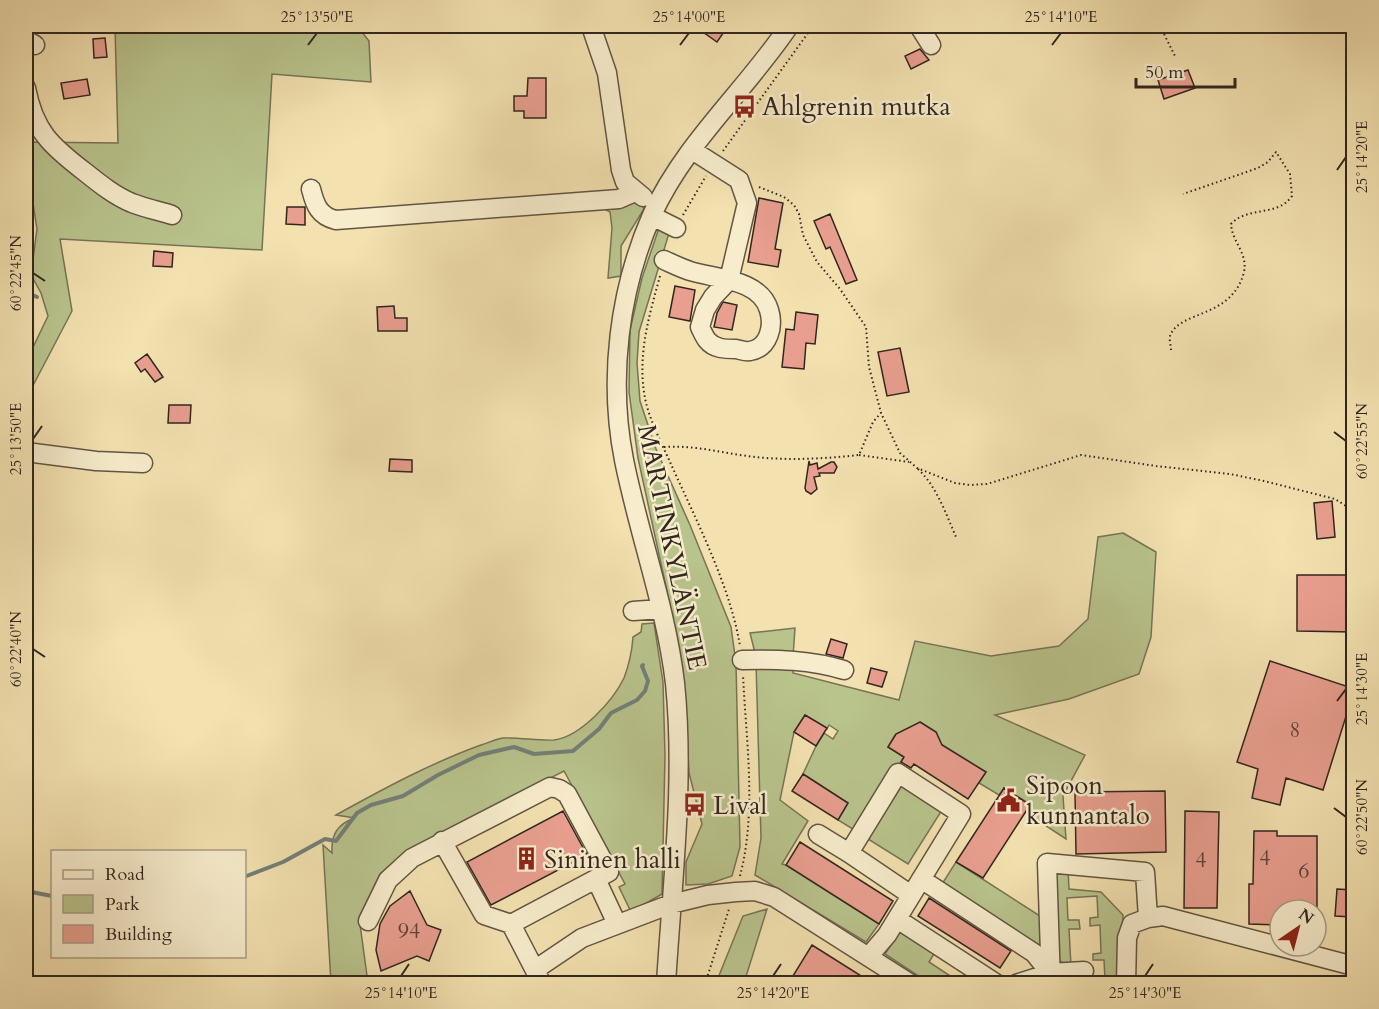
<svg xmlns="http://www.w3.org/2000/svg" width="1379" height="1009" viewBox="0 0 1379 1009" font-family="Cardo,serif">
<rect width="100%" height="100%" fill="#f3e1b0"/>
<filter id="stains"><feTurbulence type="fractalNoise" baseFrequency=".00333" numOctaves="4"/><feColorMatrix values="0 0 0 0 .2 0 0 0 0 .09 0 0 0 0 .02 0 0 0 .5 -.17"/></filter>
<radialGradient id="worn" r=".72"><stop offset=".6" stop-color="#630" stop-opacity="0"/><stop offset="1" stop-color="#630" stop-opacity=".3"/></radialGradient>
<path fill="#b9c38c" stroke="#767456" stroke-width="1.5" d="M115,26l243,1 11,14 2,41 -99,-8 -10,176 -202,-11 12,72 -46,88v-37l22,-46 -7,-23 -10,-18 6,-46 -7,-45 -4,-11v-31l92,1z
M640,201l4,8 -23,37v30l-13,2 4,-50 -2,-16 -9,-5z
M660,225l10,5 -31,102 -2,31 3,38 16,48 34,76 41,102 5,36 4,184 -8,29 -24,8 -22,1v-23l16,-38 -13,-51 -6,-93 -13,-75 -32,-147 -9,-66 1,-62 12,-52z
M1123,533l33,19 -5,85 -12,37 -70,25 -74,16 90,40 -22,41 3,43 -41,-27 5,-8 -26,-16 -5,7 -20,-12 7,-11 -47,-29 1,-2 -4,-9 -16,-10 -25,13 -7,12 16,10 -48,74 -18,-11 10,-17 -45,-29 13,-28 8,-13 9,6 5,-8 -9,-6 -2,4 -22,-14 -11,17 -14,68 28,21 -26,43 4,1 93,59 -13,18 -111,-67 6,-37 -5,-175h37v10l106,27 16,-59 76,15 68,-10 29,-27 10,-82z
M654,623l9,59 2,73 -3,139 -31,18 -12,-25 6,-3 -61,-113 -158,81 -26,22 -21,43 9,66h-37l-8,-138 9,8c-1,-18 5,-29 23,-35l-19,-3c47,-26 95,-52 145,-70 7,-2 15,-6 22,-7 17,-1 34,3 51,2 26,-3 59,-39 70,-62 5,-13 8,-27 9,-41l8,-5 1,-8z
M795,628l-2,29h-37l-6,-24z
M902,785l40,25 -34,54 -40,-25z
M956,862l84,54 4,35 -102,-67z
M1055,868h13l1,21 32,3 22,23 -3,68h-25v-3l10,-1 -1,-19h-11v-6l8,-1 -1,-28 -10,1v-8l8,-1 -1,-21 -30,2 1,22h11l1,9h-11l2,37 -12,-5z
M767,909l-23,74h-28l27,-67z
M903,927l34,22 -8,13 32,21h-32l-44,-29z"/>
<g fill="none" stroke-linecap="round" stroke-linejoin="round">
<path stroke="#738078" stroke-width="4" d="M26,292l11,5
M244,877l39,-15 42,-23 11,2 21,-28 14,-8 32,-9 35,-21 41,-20 35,-8 20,7 39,-3 26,-22 12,-16 26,-13 8,-9 3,-10 -6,-15 1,-1
M26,891l26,5"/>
</g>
<path fill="#e99f8f" stroke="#32261f" stroke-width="1.5" d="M708,26h20l-11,16 -14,-10z
M105,38l2,19 -13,1 -1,-19z
M920,49l9,11 -18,9 -6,-13z
M1188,70l7,18 -31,11 -6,-19z
M528,78h18v40h-22v-7h-10v-15h13z
M87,79l3,16 -26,4 -3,-16z
M759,198l24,5 -8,46 6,1 -3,17 -30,-5z
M287,207h18v18l-19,-1z
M830,214l27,66 -11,4 -16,-37 -4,2 -12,-28z
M154,251l19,2 -1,14 -19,-1z
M675,286l20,4 -5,31 -21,-4z
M723,302l14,3 -5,25 -18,-3 3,-14z
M394,306l1,12h12v13h-29l-1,-24z
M796,312l22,3 -3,29 -9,-1 -2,26 -22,-2 4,-38 8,1z
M900,348l9,44 -22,4 -9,-44z
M147,354l16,23 -8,5 -10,-13 -4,3 -6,-9z
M169,405h22l-1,18h-22z
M390,459l22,1v12l-23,-1z
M809,461l1,4 7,-2 1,6 13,-7h3l3,5 -3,6h-15l1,3 -6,1 3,12 -6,5 -5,-3 -1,-3z
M1332,501l3,36 -18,2 -3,-36z
M1297,575h56v57l-56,-1z
M831,639l16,5 -4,14 -17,-4z
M1270,661l79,26 3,10 -29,93 -37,-12 -6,27 -28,-7 6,-29 -21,-7z
M871,668l16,4 -5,15 -15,-4z
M805,715l22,13 -11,18 -22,-14z
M920,722l16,10 6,13 44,27 -18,27 -54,-35 -3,4 -10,-6 3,-5 -16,-10 8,-13z
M803,774l45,29 -10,17 -46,-29z
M1004,788l26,17 -47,73 -27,-16z
M1165,791l1,61 -90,2 -1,-62z
M563,811l24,44 -96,50 -24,-43z
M1185,811l34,1 -2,96h-33z
M1254,831h23v5h40v71h-36l-1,18 -31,-1v-40h4z
M800,842l93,59 -14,23 -93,-59z
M1337,889l16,1 -1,27 -17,-1z
M410,891l17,34 14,5 -12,31 -12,-5 -36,15 -5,-21 4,-26 10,-18z
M929,898l82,53 -11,17 -82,-52z
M812,945l62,39h-86z"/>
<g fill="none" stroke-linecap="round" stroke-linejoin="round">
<defs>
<path id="minor" d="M591,26l16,47 14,97 4,12 18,15
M919,26l12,19
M26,40l9,5
M26,88c8,43 25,58 59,84 15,12 30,24 47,31 13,5 27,8 40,12
M311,189c4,16 8,27 25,31l283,-21 16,-7
M652,216l24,12
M664,260c9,4 17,8 26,11 26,8 70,8 79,39 5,16 0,38 -19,41 -4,1 -9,-1 -14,-2 -11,0 -22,0 -29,-9 -3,-4 -5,-9 -7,-13l5,-17 8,-13 16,-17 18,-77 -8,-23 -47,-30
M26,452l70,9 47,2
M633,611l28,-2
M742,660c35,-1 69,0 102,10
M818,834l31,19
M442,841l42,74 27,9 31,60
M596,879l21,45
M921,879l113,74 16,20 -34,11
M897,919l100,65
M368,921l20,-41 24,-22 138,-71 9,2 8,5 42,78 -98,52
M869,956l18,-21 74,-121 -63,-41 -49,80 62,42
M536,969l46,-31 89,-34 37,-9 28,-3 19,-1 19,6 137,87
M1050,973l34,-2
M666,984c6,-100 19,-201 9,-301 -9,-76 -36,-148 -51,-223 -16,-81 -5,-170 28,-245 32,-71 94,-125 137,-189
M1051,984l-4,-121 98,9 3,46
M1126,984l1,-46 5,-14 16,-6 15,-2 183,48 8,-1"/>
</defs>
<use href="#minor" stroke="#625543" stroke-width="21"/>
<path stroke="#32261f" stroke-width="2" stroke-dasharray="1.5 3" stroke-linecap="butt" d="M1160,26l15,30
M723,151l90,-125
M759,187l25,10 10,8 5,9 4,21 14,27 23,27 26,38 3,40 12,46 19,40 17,15 38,15 15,2 17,-1 94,-29 75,11 74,8 34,7 71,18 19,12
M683,215l23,-39
M660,276c-11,40 -23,80 -15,122 4,21 16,44 25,64 25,56 60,123 70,184
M1171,350c0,-4 -2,-10 -1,-14 9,-26 62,-17 74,-64 4,-19 -12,-30 -13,-48 16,-18 47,-7 61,-28l-2,-22 -14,-22 -8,10 -10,6 -75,26
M664,447c28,-2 55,5 83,9 37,5 75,3 112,-1l14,-33 7,-8
M859,455l50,7
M918,469c19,18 28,45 38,68
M740,876c17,-65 6,-135 3,-201
M705,984l24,-75"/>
<use href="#minor" stroke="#f7eccc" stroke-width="18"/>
</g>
<path fill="none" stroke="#32261f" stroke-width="2" d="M308,45l9,-12M680,45l9,-12M1052,45l9,-12M1337,170l9,-13M33,273l12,8M1334,432l12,9M33,439l9,-13M33,649l12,8M1337,701l9,-12M1334,808l12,9M401,976l8,-12M773,976l8,-12M1145,976l8,-12"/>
<defs>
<symbol id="bus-bare" viewBox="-9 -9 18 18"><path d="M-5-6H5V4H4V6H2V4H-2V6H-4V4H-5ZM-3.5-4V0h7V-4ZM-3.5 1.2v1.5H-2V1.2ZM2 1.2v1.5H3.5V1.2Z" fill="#8f2418" stroke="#f7eccc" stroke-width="2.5" paint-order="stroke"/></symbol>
<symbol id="civic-bare" viewBox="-9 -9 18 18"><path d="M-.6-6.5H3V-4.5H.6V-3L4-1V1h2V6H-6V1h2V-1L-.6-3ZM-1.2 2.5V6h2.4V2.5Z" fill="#8f2418" stroke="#f7eccc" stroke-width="2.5" paint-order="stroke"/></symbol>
<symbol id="building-bare" viewBox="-9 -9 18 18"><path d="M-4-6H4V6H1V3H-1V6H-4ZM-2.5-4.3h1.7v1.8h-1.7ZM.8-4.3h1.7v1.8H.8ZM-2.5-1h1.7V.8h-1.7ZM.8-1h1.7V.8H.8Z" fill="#8f2418" stroke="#f7eccc" stroke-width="2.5" paint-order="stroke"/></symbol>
</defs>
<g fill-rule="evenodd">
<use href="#bus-bare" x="728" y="90" width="33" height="33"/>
<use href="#civic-bare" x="992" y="784" width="33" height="33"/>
<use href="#bus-bare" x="678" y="788" width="33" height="33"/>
<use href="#building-bare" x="510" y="842" width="33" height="33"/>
</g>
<g text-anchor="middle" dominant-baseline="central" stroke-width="5" stroke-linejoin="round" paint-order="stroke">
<g font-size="22" fill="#60443b">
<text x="1295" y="730">8</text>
<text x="1265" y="858">4</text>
<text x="1201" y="860">4</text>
<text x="1304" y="871">6</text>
<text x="409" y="931">94</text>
</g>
<g font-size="26" fill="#32261f" stroke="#f7eccc" text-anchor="start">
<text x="762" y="106">Ahlgrenin mutka</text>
<text x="1026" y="785">Sipoon<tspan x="1026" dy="30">kunnantalo</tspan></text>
<text x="713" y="805">Lival</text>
<text x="544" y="859">Sininen halli</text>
</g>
<g font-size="26" fill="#32261f" stroke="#f7eccc">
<text transform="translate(672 547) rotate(78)">MARTINKYLÄNTIE</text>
</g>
</g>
<rect width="1379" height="1009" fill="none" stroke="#f3e1b0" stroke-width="66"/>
<rect x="51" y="850" width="195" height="108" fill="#f7eccc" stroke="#a89d87" stroke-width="1.5"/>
<rect x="63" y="870" width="30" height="9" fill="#f7eccc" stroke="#a89d87" stroke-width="1.5"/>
<text x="105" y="880" font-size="18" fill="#32261f">Road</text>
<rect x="63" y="895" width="30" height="18" fill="#b9c38c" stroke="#a89d87" stroke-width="1.5"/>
<text x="105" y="910" font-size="18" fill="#32261f">Park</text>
<rect x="63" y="925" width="30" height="18" fill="#e99f8f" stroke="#a89d87" stroke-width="1.5"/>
<text x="105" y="940" font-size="18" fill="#32261f">Building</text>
<g transform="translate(1298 928) rotate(35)"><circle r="28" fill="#f7eccc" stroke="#a89d87" stroke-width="1.5"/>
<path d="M0-4.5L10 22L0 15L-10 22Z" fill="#8f2418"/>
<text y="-9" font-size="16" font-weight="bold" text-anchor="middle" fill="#32261f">N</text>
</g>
<path d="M1136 78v9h99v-9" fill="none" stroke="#32261f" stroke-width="3"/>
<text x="1145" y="78" font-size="18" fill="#32261f" stroke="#f7eccc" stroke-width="4.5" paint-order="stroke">50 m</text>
<rect x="33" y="33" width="1313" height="943" fill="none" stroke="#32261f" stroke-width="2"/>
<g font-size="15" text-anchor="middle" fill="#32261f">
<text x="317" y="22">25°13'50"E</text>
<text x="689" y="22">25°14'00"E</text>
<text x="1061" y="22">25°14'10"E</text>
<text transform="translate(1362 157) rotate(-90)" y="5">25°14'20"E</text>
<text transform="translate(16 273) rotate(-90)" y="5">60°22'45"N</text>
<text transform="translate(16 439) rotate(-90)" y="5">25°13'50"E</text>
<text transform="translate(1362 441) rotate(-90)" y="5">60°22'55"N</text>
<text transform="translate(16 649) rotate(-90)" y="5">60°22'40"N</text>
<text transform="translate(1362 689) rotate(-90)" y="5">25°14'30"E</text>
<text transform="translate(1362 817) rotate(-90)" y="5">60°22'50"N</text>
<text x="401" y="998">25°14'10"E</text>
<text x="773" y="998">25°14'20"E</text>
<text x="1145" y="998">25°14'30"E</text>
</g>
<rect width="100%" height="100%" filter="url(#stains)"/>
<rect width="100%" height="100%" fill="url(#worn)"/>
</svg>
